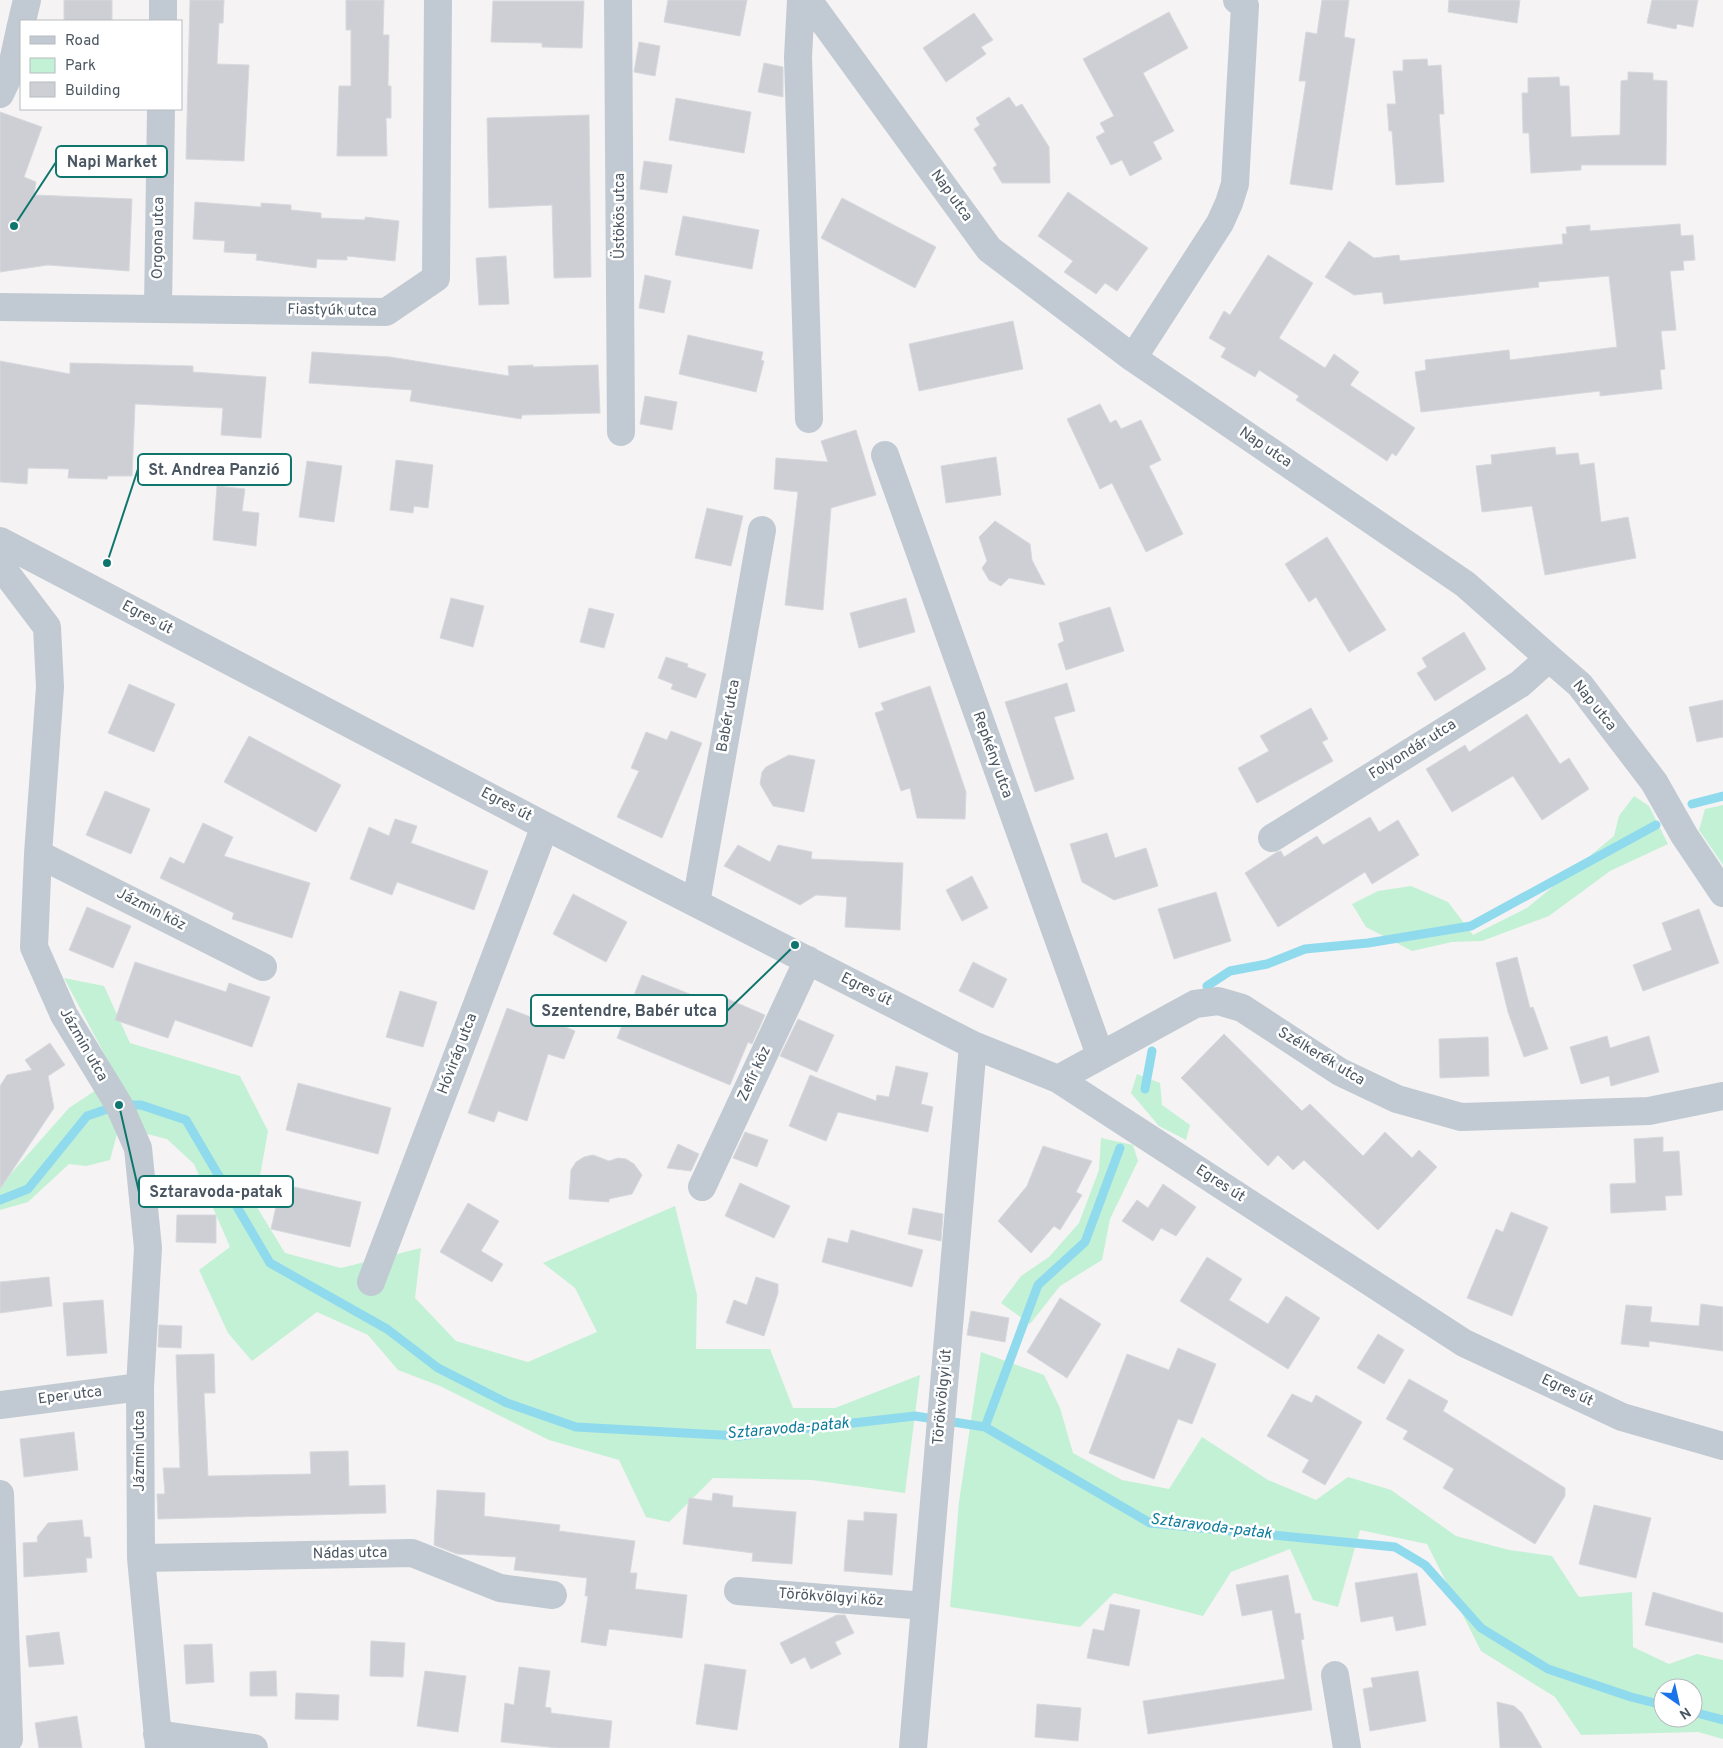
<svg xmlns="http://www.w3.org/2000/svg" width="1723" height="1748" viewBox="0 0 1723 1748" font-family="Overpass,sans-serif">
<rect width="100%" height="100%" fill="#f5f3f3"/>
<path fill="#c3f1d5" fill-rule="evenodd" d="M1634,796l15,10 19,38 -58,27 -61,45 -67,25 -30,1 -40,9 -46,-24 -14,-23 26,-13 33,-5 37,16 25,33 54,-27 87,-72 5,-20z
M1723,805v60l-24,-35 6,-21z
M64,978l40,8 26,57 110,33 28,55 -13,73 30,49 56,15 80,-20 -6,50 41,43 72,21 69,-30 -22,-44 -32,-25 132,-57 22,89 -1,54h74l23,59h42l85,-33 -15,118 -93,-13 -99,-2 -44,44 -23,-5 -27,-57 -70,-20 -109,-54 -42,-16 -30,-35 -51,-23 -65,49 -24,-28 -29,-63 31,-23 -36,-83 -27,-25 -20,-5z
M1137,1074l23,9 2,22 28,20 -4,15 -27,-14 -28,-33z
M96,1090l22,40 -8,30 -24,6 -17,-2 -41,38 -28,8v-24l69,-78z
M1101,1138l32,7 5,16 -28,58 -8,41 -42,26 -30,38 -29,-21 20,-27 28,-19 30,-34 20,-53z
M981,1352l63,23 16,33 13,45 49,27 47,9 33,-52 66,43 48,20 32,-23 43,13 65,46 53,14 43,6 27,41 53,-5 1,55 36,17 28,-10 26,6v79l-25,-7 -117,3 -26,-38 -74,-46 -54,-107 -67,-14 -22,77 -25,-7 -23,-51 -59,23 -28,44 -89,-23 -34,34 -130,-20 9,-105zM1663,1688h30v30h-30z"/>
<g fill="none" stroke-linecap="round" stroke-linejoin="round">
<path stroke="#90daee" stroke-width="9" d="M1692,804l31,-8
M1207,986l23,-15 37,-7 38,-15 63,-6 103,-17 185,-101
M1145,1089l7,-38
M0,1200l28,-11 59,-73 32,-11h22l45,15 84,143 117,66 51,39 69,35 69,24 163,9 176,-20 70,11 165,96 245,24 30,18 56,63 67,41 83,28 32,8
M985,1427l53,-142 47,-43 35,-94
M1693,1712l30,8"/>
</g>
<path fill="#cdcfd5" stroke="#d7d9de" d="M64,0h48v21h-48z
M190,0h34l-1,23h-4l-2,41 32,1 -5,96 -58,-2z
M346,0h38l-1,35h6l-1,51h3v32h-5l1,38h-50l2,-70h12v-56h-5z
M668,0h79l-7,36 -76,-14z
M1322,0h27l-5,37 11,2 -23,151 -42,-6 16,-103h-7l7,-49 11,2z
M1449,0h71l-3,23 -69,-11z
M1652,0h46l-5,27 -16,-3 -1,5 -29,-6z
M493,1h91l-2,47 -40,-1v-4l-51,-1z
M1169,12l19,36 -45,25 31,58 -21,11 9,17 -32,17 -8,-16 -11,5 -15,-28 9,-5 -5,-9 14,-7 -31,-57z
M974,13l19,27 -12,7 5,7 -40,28 -23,-34z
M639,42l21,4 -5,30 -21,-4z
M1427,59l1,7 13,-1 3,49h-5l5,68 -48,3 -4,-54h-3l-2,-27h9l-3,-33h10v-11z
M764,63l19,4v30l-25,-5z
M1628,72l25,1v7l14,1 -1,84h-85v5l-50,3 -2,-40h-6l-1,-40h6v-15l31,-1 1,9h9l2,51 49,-2 1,-54 7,-1z
M1009,97l7,10 6,-3 27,43 1,36h-48l-9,-15 4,-3 -23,-36 6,-4 -4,-7z
M676,98l75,14 -7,41 -75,-13z
M0,112l42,15 -18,50 12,5 -2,13 98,4 -3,72 -81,-6 -48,7z
M589,115l2,162 -37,1 -2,-73 -63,3 -2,-90z
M644,161l28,4 -5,28 -27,-4z
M1068,192l80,56 -31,43 -12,-8 -9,11 -32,-22 9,-11 -35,-25z
M842,198l94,49 -21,41 -94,-50z
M195,202l66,5v-4l30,2v5l30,3v5l44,2v-3l34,4 -4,40 -48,-5v4l-30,-1 -1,9 -60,-8 1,-6 -33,-2 1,-11 -32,-2z
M683,216l76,14 -7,39 -77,-14z
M1680,224l1,12 12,-1 2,25 -12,1 1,9 -14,1 6,59 -15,1 4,38 -5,1 2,19 -62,7v-5l-179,21 -6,-40 11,-2 -1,-10 84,-10 1,10 107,-13 -8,-71 -71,6 1,5 -155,17 -2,-12 -28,3 -29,-18 24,-36 25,17 25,-3 1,6 163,-17 -1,-10h5l-1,-7 24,-2v6z
M1268,255l45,28 -34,55 46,30 9,-14 25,18 -9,13 65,43 -19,28 -4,-3 -5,8 -91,-61 3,-4 -40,-26 -4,7 -34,-20 5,-9 -17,-10 15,-27 6,4z
M506,256l3,48 -30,1 -3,-47z
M645,275l26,6 -7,32 -25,-5z
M1013,321l10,48 -104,22 -10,-47z
M688,335l75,17 -2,8 3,1 -8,31 -77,-18z
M312,352l78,5 119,19 -1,-10 25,-1v2l65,-2 2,48 -78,2 -1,4 -111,-18 2,-11 -103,-7z
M0,361l70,13v-11l123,3v6l73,5 -5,61 -40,-3 2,-27 -88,-4 -3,72h-24l-1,3 -39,-1 1,-9 -41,-1 -1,16 -27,-2z
M645,396l32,6 -5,28 -32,-6z
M1100,404l10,19 6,-3 5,9 20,-9 20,40 -12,6 34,68 -37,18 -34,-69 -12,6 -33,-70z
M856,430l20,65 -45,13 -8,102 -38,-5 13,-113 -24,-3 2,-31 52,4 -7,-21z
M1555,447l1,8 22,-2 2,12 14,-2 7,59 27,-5 8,41 -91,17 -13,-69 -50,6 -6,-46 16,-2 -1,-9z
M996,457l5,38 -55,8 -5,-37z
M396,460l37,5 -5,43 -14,-2 -1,7 -23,-3z
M307,461l35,5 -8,56 -35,-5z
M217,486l28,3 -3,22 17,2 -3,33 -43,-6z
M707,508l36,8 -12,50 -36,-8z
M995,521l35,23 2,16 13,25 -36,-7 -8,8 -12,-6 -7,-12 5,-7 -8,-24z
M1327,537l59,93 -37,22 -33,-55 -7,5 -24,-38z
M451,598l33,8 -11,41 -33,-9z
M906,598l9,34 -56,16 -9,-35z
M1110,607l14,44 -58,19 -8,-26 6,-3 -5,-18z
M589,608l25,6 -10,34 -24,-6z
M1464,632l22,37 -51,32 -18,-28 10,-6 -5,-9z
M666,657l22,7 -1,3 19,7 -10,24 -25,-9 2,-5 -15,-6z
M1067,683l8,28 -21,6 20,62 -39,13 -30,-90z
M129,684l46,20 -21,48 -46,-19z
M930,686l36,106 -1,27 -48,-1 -7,-30 -9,3 -26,-78 9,-3 -3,-7z
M1723,700v37l-26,5 -8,-35z
M1311,708l17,31 -6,3 11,19 -76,42 -19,-35 31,-17 -9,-15z
M1527,714l33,50 9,-6 20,31 -47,31 -29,-44 -61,36 -26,-43 39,-24 4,7z
M671,731l31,12 -40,95 -45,-21 22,-46 -8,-3 15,-36 21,8z
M249,736l92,49 -25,47 -92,-50z
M789,755l26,5 -11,52 -31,-6 -13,-22 2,-12 4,-5z
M105,791l45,18 -19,45 -45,-19z
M1370,817l9,15 19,-12 21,35 -47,29 -7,-12 -87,55 -33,-54 32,-21 4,-1 3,6 33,-21 6,9z
M395,819l22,7 -6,17 77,28 -14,39 -77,-28 -5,13 -42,-16 19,-52 20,9z
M203,823l30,14 -9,19 86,27 -18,55 -60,-19 2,-6 -74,-35 10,-21 14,7z
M1107,833l8,25 31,-10 12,38 -44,14 -32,-18 -12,-38z
M738,845l32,17 8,-17 34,7 -1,7 92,4 -3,67 -55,-3 2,-30 -31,-2 -16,10 -76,-39z
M972,876l16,32 -26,13 -16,-31z
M1216,892l15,49 -57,18 -16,-50z
M573,894l54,28 -21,40 -53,-28z
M87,907l44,19 -18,42 -44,-18z
M1699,909l20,54 -76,28 -10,-26 39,-15 -10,-27z
M1517,957l13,51 3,-1 15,42 -24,8 -16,-45 -12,-49z
M135,962l91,30 3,-9 41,14 -18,50 -77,-27 -7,18 -53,-18z
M973,962l34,17 -14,29 -34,-17z
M642,975l70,28 4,-9 49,21 -13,29 -4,-2 -18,43 -113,-47z
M400,991l37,11 -14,45 -37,-10z
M538,999l30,11 -5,16 12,5 -11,28 -16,-5 -21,67 -29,-10 -4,11 -26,-9 39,-105 24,9z
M798,1019l36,16 -17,37 -37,-16z
M1224,1034l78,77 8,-7 53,52 22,-24 27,26 7,-8 18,17 -59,63 -74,-70 -11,10 -15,-15 -10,11 -87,-88z
M1607,1036l3,12 39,-12 10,36 -48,14 -2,-10 -28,8 -11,-37z
M1488,1037l1,39 -49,2 -1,-39z
M50,1043l15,22 -17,11 6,32 -54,81v-103l7,-11 25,-5 -7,-10z
M896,1066l32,7 -7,31 12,3 -5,25 -90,-20 -12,29 -37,-15 21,-51 66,26 1,-6 12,2z
M298,1083l93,25 -13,46 -92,-24z
M745,1132l23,8 -11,27 -24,-9z
M1663,1137v15l16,-1 3,44 -17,1 1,14 -55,3 -1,-29 26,-1 -2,-44z
M678,1144l21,10 -8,17 -24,-3z
M1043,1146l49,15 -16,31 6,3 -22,35 -6,-4 -23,27 -33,-32 29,-35z
M593,1155l16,6 9,-3 8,1 8,5 8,11 -10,19 -23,5v3l-40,-3 2,-29 5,-8 8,-5z
M740,1183l50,23 -16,32 -49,-22z
M281,1184l80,18 -11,45 -79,-18z
M1163,1184l33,23 -20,29 -15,-8 -8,13 -31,-20 15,-21 11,8z
M468,1203l31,18 -18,30 22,13 -11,18 -52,-30z
M913,1208l30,6 -2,27 -33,-7z
M1511,1212l37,15 -36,89 -45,-18 29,-69 7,3z
M177,1215h39v28l-40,-1z
M851,1230l72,20 -11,37 -90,-25 6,-24 20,5z
M1207,1257l35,22 -13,21 39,24 18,-28 34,22 -32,51 -108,-68z
M49,1277l3,29 -52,7v-31z
M756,1277l22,7v9l-14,43 -38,-13 8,-23 13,5z
M1060,1298l41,26 -34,54 -40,-26z
M103,1300l4,53 -40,3 -4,-53z
M1701,1304l22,3v44l-74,-10v6l-28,-3 5,-39 26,2 -2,15 49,4z
M971,1311l38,7 -4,24 -38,-7z
M159,1325l23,1 -1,22 -23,-1z
M1378,1334l26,16 -20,34 -27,-16z
M1178,1348l38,16 -24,60 -14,-5 -24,60 -65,-26 38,-99 42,16z
M214,1354l1,39h-11l4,83 103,-2 -1,-22 38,-1 1,35 36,-1 1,28 -228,6 -1,-25h8l-2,-26h17l-4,-113z
M1409,1379l39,22 -5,10 122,77v8l-30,48 -92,-56 11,-19 -51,-30 5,-8 -22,-12z
M1292,1394l20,9 4,-8 46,27 -37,63 -23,-13 7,-12 -42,-24z
M74,1432l4,38 -54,7 -4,-38z
M437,1490l48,3 -1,23 76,9 -1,6 76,10 -5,32h7l-2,16 52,6 -5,43 -73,-9 -3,17 -25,-4 7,-46h-3l2,-18 -73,-8 2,-13 -59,-3 -23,-9z
M713,1493l20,3 -1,11 64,5 -4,52 -40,-3 1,-8 -70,-9 6,-46 23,3z
M1594,1505l57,13 -15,60 -57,-14z
M864,1512l33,2 -5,61 -48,-4 4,-51 16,1z
M82,1520l2,17h6l2,21h-6l1,14 -63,5 -1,-34 15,-1 -1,-5 11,-14z
M1417,1573l9,52 -30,6 -3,-15 -32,6 -6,-39z
M1288,1575l7,39 5,-1 4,26 -3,1 11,70 -164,24 -5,-33 142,-22 -13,-69 -30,6 -6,-31z
M1653,1592l70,21v30l-78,-18z
M1110,1604l30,6 -11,56 -42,-8 6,-29 11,2z
M837,1615h8l9,18 -19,9 6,12 -30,15 -6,-12 -14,7 -11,-21z
M59,1632l5,32 -35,3 -3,-31z
M371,1641l34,2 -2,34 -33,-1z
M212,1644l2,38 -28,2 -2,-39z
M705,1664l41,6 -9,60 -41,-6z
M519,1667l31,4 -5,36 6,1v5l61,8 -3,27h-51l-57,-6 4,-39 9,2z
M276,1671l1,25h-27v-24z
M425,1671l41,5 -8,56 -41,-6z
M1418,1671l8,50 -56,10 -7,-42 10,-2 -2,-9z
M296,1693l43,2 -1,25 -43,-1z
M1497,1702l17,4 8,7 20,35h-42z
M1037,1704l44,4 -3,33 -43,-4z
M77,1716l5,32h-43l-4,-25z"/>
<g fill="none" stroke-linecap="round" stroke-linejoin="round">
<path stroke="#c1cad2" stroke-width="28" d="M618,0l3,432
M801,0l-3,57 11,362
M808,0l181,249 144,109 332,226 84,74 31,27 74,97 30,53 39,58
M22,21l5,-21
M163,21v-21
M0,94l11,-23 10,-46
M0,307l386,5 50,-34 2,-278
M158,308l3,-199
M1133,358l87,-135 9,-20 6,-19 10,-178 -8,-6
M885,455l215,600
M0,541l545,285 428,219 85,34 406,264 158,74 101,29
M0,565l47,62 3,60 -12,167 -4,93 30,68 55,90 19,43 10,100 -8,139 1,171 18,190
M1272,838l248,-154 29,-26
M38,854l225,113
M696,903l66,-373
M1058,1079l137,-75 23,-3 24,7 98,64 57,27 64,18 188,-6 74,-15
M702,1187l106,-227
M371,1282l174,-456
M0,1405l140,-18
M0,1494l9,245
M141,1558l271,-5 88,35 53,7
M738,1591l187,15
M1335,1675l12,73
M157,1734l97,14
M913,1748l60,-703"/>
</g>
<g text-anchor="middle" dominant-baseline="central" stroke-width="5" stroke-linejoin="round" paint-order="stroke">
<g font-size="15" fill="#4a5661" stroke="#fff">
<text transform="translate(951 196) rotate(54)">Nap utca</text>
<text transform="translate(620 216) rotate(-90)">Üstökös utca</text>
<text transform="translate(159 238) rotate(-89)">Orgona utca</text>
<text transform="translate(332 311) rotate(1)">Fiastyúk utca</text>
<text transform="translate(1265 448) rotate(34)">Nap utca</text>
<text transform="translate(147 618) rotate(28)">Egres út</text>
<text transform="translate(1594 706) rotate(51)">Nap utca</text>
<text transform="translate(729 716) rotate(-80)">Babér utca</text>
<text transform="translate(1413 750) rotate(-32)">Folyondár utca</text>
<text transform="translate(992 755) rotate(70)">Repkény utca</text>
<text transform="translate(506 805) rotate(28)">Egres út</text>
<text transform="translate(151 910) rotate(27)">Jázmin köz</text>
<text transform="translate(866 990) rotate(27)">Egres út</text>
<text transform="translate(83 1045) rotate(60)">Jázmin utca</text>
<text transform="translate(458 1054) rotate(-69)">Hóvirág utca</text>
<text transform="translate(1321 1057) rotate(31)">Szélkerék utca</text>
<text transform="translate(755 1074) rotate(-65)">Zefír köz</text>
<text transform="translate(1220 1184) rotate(33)">Egres út</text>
<text transform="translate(1567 1391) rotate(25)">Egres út</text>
<text transform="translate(70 1396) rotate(-7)">Eper utca</text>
<text transform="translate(943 1397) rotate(-85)">Törökvölgyi út</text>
<text transform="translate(140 1451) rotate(-90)">Jázmin utca</text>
<text transform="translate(350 1554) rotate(-1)">Nádas utca</text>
<text transform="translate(831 1598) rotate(4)">Törökvölgyi köz</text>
</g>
<g font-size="16" font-style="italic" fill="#0c7c9b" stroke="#fff">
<text transform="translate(788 1429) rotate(-5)">Sztaravoda-patak</text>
<text transform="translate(1211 1527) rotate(7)">Sztaravoda-patak</text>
</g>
</g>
<path fill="none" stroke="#0f766e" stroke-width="2" d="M14 226L56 162M107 563L138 469M795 945L727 1011M119 1105L139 1192"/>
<g fill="#0f766e" stroke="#fff" stroke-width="2">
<circle cx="14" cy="226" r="5"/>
<circle cx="107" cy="563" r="5"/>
<circle cx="795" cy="945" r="5"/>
<circle cx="119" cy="1105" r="5"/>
</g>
<g fill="#fff" stroke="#0f766e" stroke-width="2">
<rect x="56" y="146" width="111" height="31" rx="5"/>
<rect x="138" y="454" width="153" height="31" rx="5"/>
<rect x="531" y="995" width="196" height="31" rx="5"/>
<rect x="139" y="1176" width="154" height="31" rx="5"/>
</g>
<g font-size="16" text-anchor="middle" font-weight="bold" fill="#4a5661">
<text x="112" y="167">Napi Market</text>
<text x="214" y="475">St. Andrea Panzió</text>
<text x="629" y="1016">Szentendre, Babér utca</text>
<text x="216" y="1197">Sztaravoda-patak</text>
</g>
<rect x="20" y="20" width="162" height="90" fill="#ffffff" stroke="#b7bbc0"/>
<rect x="30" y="36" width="25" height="8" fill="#c1cad2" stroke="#b7bbc0"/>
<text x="65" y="45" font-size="15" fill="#4a5661">Road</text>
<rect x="30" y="58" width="25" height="15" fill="#c3f1d5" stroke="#b7bbc0"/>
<text x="65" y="70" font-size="15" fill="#4a5661">Park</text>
<rect x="30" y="82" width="25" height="15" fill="#cdcfd5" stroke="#b7bbc0"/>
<text x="65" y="95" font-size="15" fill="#4a5661">Building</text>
<g transform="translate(1678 1703) rotate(146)"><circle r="24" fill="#ffffff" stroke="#b7bbc0"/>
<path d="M0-4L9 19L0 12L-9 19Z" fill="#1a73e8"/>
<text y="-8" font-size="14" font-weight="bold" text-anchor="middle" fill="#4a5661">N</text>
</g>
</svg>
